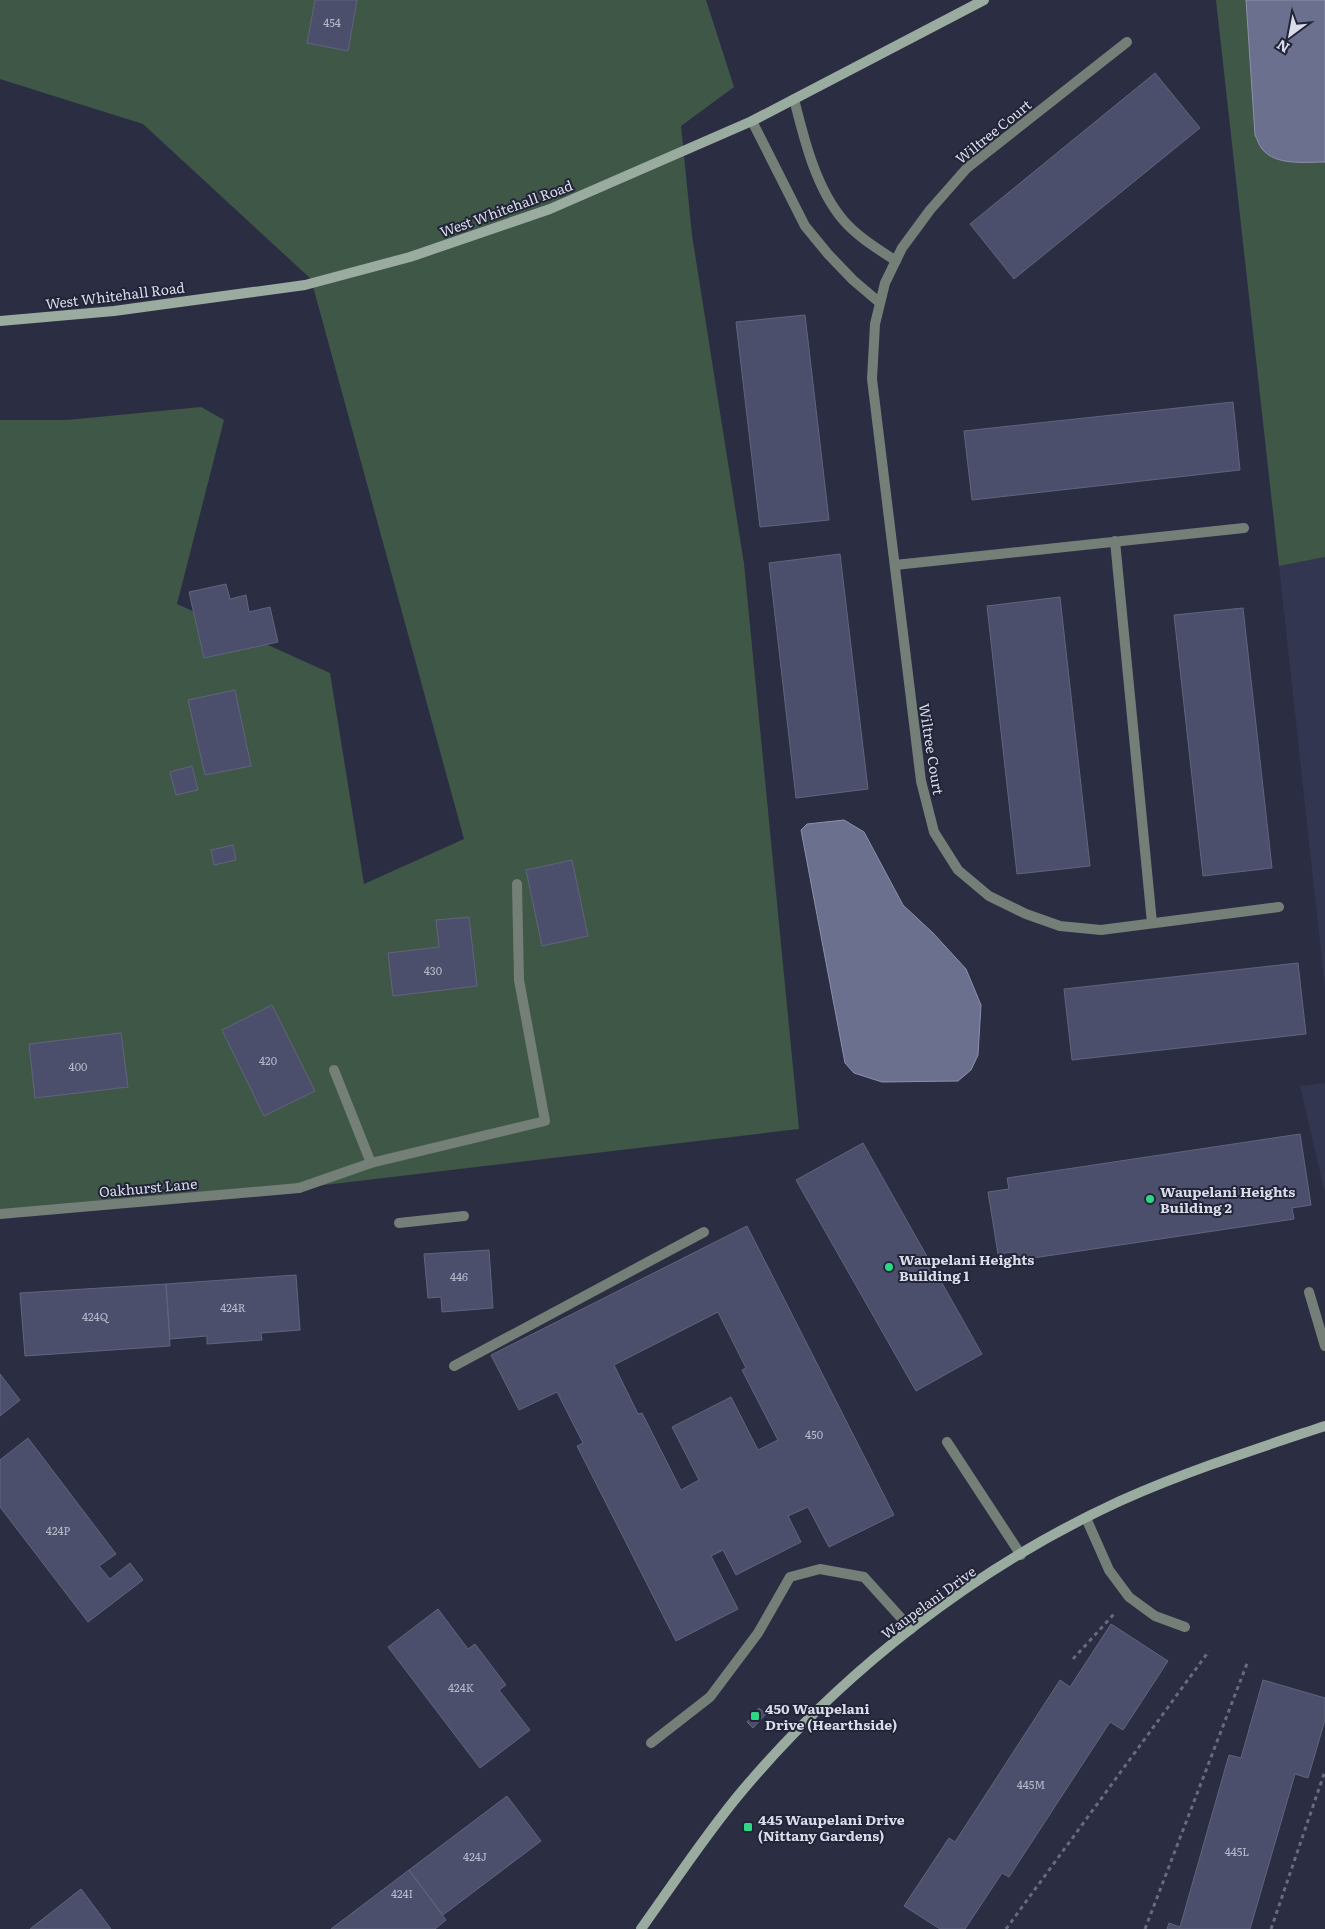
<svg xmlns="http://www.w3.org/2000/svg" width="1325" height="1929" viewBox="0 0 1325 1929" font-family="Literata,serif">
<rect width="100%" height="100%" fill="#2b2e43"/>
<path fill="#333651" d="M1325,557v431l-46,-422z
M1325,1083v110l-25,-107z"/>
<path fill="#3f5747" d="M0,0h706l28,87 -53,39 11,109 52,329 55,565 -500,59 -299,26v-794h67l134,-13 23,13 -47,184 153,69 34,211 100,-45 -153,-560 -168,-155 -143,-45z
M1216,0h109v557l-46,9z"/>
<path fill="#6c708f" stroke="#8d90aa" d="M1246,0h79v162c-20,0 -49,4 -63,-13 -3,-4 -5,-10 -7,-14z
M844,820l20,12 39,73 30,28 33,36 15,36 -3,50 -7,15 -13,11 -76,1 -28,-9 -9,-10 -44,-233 6,-6z"/>
<path fill="#4c4f6c" stroke="#61647c" fill-rule="evenodd" d="M315,0h42l-9,51 -41,-8z
M1155,73l45,55 -186,151 -44,-55z
M805,315l24,205 -69,7 -24,-205z
M1233,402l7,68 -268,30 -8,-69z
M840,554l28,235 -72,9 -27,-235z
M226,584l4,15 16,-4 3,17 21,-5 8,35 -74,16 -15,-66z
M1060,597l30,269 -73,8 -30,-268z
M1243,608l29,260 -69,8 -29,-261z
M235,690l16,76 -46,9 -17,-75z
M192,766l6,24 -22,5 -6,-23z
M233,845l3,15 -22,5 -3,-15z
M572,860l16,76 -46,10 -16,-76z
M469,917l8,69 -84,10 -5,-43 51,-6 -3,-27z
M1298,963l8,71 -234,26 -8,-71z
M272,1005l43,86 -51,25 -42,-86z
M121,1033l7,54 -93,11 -6,-54z
M1300,1134l11,71 -19,3 2,11 -281,42 -1,-9 -14,2 -10,-62 21,-3 -2,-11z
M863,1143l119,211 -66,37 -120,-211z
M747,1226l147,289 -65,32 -21,-40 -20,9 13,26 -65,33 -13,-25 -12,6 27,53 -62,32 -99,-195 6,-3 -26,-51 -38,18 -28,-55zM718,1312l28,56 -4,2 36,70 -20,10 -27,-53 -59,30 27,53 -18,10 -39,-77 -4,1 -24,-49z
M489,1250l4,58 -51,4 -1,-15 -13,1 -4,-44z
M296,1275l4,55 -39,3 1,7 -55,4v-8l-37,3 -4,-55z
M166,1284l4,62 -145,10 -5,-63z
M0,1374l20,26 -20,16z
M28,1438l88,116 -17,12 11,13 20,-16 13,17 -55,42 -88,-115v-47z
M438,1609l30,40 7,-5 31,41 -7,5 31,40 -50,38 -92,-121z
M1111,1624l57,37 -45,69 -13,-8 -101,155 -7,-4 -37,56h-25l-36,-23 45,-68 6,4 105,-162 10,7z
M1263,1680l62,18v22l-17,58 -13,-4 -45,155h-83l2,-6 11,4 49,-172 12,3z
M759,1708l7,6 -13,14 -6,-6z
M507,1796l34,45 -98,74 -34,-45z
M409,1870l37,50 -11,9h-104z
M81,1889l30,40h-81z"/>
<g fill="none" stroke-linecap="round" stroke-linejoin="round">
<path stroke="#686a7d" stroke-width="3" stroke-dasharray="4 4" stroke-linecap="butt" d="M1073,1659l41,-45
M1006,1929l203,-278
M1145,1929l103,-268
M1271,1929l54,-158"/>
<path stroke="#747f77" stroke-width="10" d="M1127,42l-160,126 -37,42 -28,38 -17,35 -10,41 -3,55 49,402 13,51 24,38 31,26 37,18 34,12 41,4 178,-23
M794,99c10,40 22,90 50,122 14,16 34,28 52,40
M752,121l53,105 23,28 25,26 27,23
M1115,541l37,382
M895,565l349,-37
M334,1070l37,93
M299,1188l72,-25 174,-42 -26,-141 -2,-96
M399,1223l65,-7
M1309,1292l16,54
M454,1366l250,-134
M947,1442l74,113
M1086,1518l23,52 20,27 26,19 30,11
M651,1743l59,-46 48,-64 32,-56 30,-8 44,8 47,52"/>
<path stroke="#747f77" stroke-width="10" d="M0,1214l299,-26"/>
<path stroke="#9aab9f" stroke-width="10" d="M0,321l114,-10 191,-26 105,-28 140,-48 202,-88 232,-121
M641,1929c33,-46 64,-94 101,-138 102,-121 234,-224 378,-290 67,-30 136,-52 205,-75"/>
</g>
<g fill="#2dd884" stroke="#222438" stroke-width="2">
<circle cx="1150" cy="1199" r="5"/>
<circle cx="889" cy="1267" r="5"/>
<rect x="750" y="1711" width="10" height="10" rx="2.5"/>
<rect x="743" y="1822" width="10" height="10" rx="2.5"/>
</g>
<g text-anchor="middle" dominant-baseline="central" stroke-width="4" stroke-linejoin="round" paint-order="stroke">
<g font-size="11" fill="#b6b9ca">
<text x="332" y="22">454</text>
<text x="433" y="970">430</text>
<text x="268" y="1060">420</text>
<text x="78" y="1066">400</text>
<text x="459" y="1276">446</text>
<text x="233" y="1307">424R</text>
<text x="95" y="1316">424Q</text>
<text x="814" y="1434">450</text>
<text x="58" y="1530">424P</text>
<text x="461" y="1687">424K</text>
<text x="1031" y="1784">445M</text>
<text x="1237" y="1851">445L</text>
<text x="475" y="1856">424J</text>
<text x="402" y="1893">424I</text>
</g>
<g font-size="14" fill="#dadcea" stroke="#222438">
<text transform="translate(993 131) rotate(-39)">Wiltree Court</text>
<text transform="translate(506 208) rotate(-20)">West Whitehall Road</text>
<text transform="translate(115 295) rotate(-7)">West Whitehall Road</text>
<text transform="translate(932 749) rotate(81)">Wiltree Court</text>
<text transform="translate(148 1187) rotate(-5)">Oakhurst Lane</text>
<text transform="translate(928 1602) rotate(-36)">Waupelani Drive</text>
</g>
<g font-size="14" font-weight="bold" fill="#dadcea" stroke="#222438" text-anchor="start">
<text x="1160" y="1191">Waupelani Heights<tspan x="1160" dy="16">Building 2</tspan></text>
<text x="899" y="1259">Waupelani Heights<tspan x="899" dy="16">Building 1</tspan></text>
<text x="765" y="1708">450 Waupelani<tspan x="765" dy="16">Drive (Hearthside)</tspan></text>
<text x="758" y="1819">445 Waupelani Drive<tspan x="758" dy="16">(Nittany Gardens)</tspan></text>
</g>
</g>
<g transform="translate(1290 35) rotate(212)" stroke="#222438" stroke-width="4" paint-order="stroke">
<path d="M0-4L9 19L0 12L-9 19Z" fill="#dadcea"/>
<text y="-8" font-size="14" font-weight="bold" text-anchor="middle" fill="#dadcea">N</text>
</g>
</svg>
